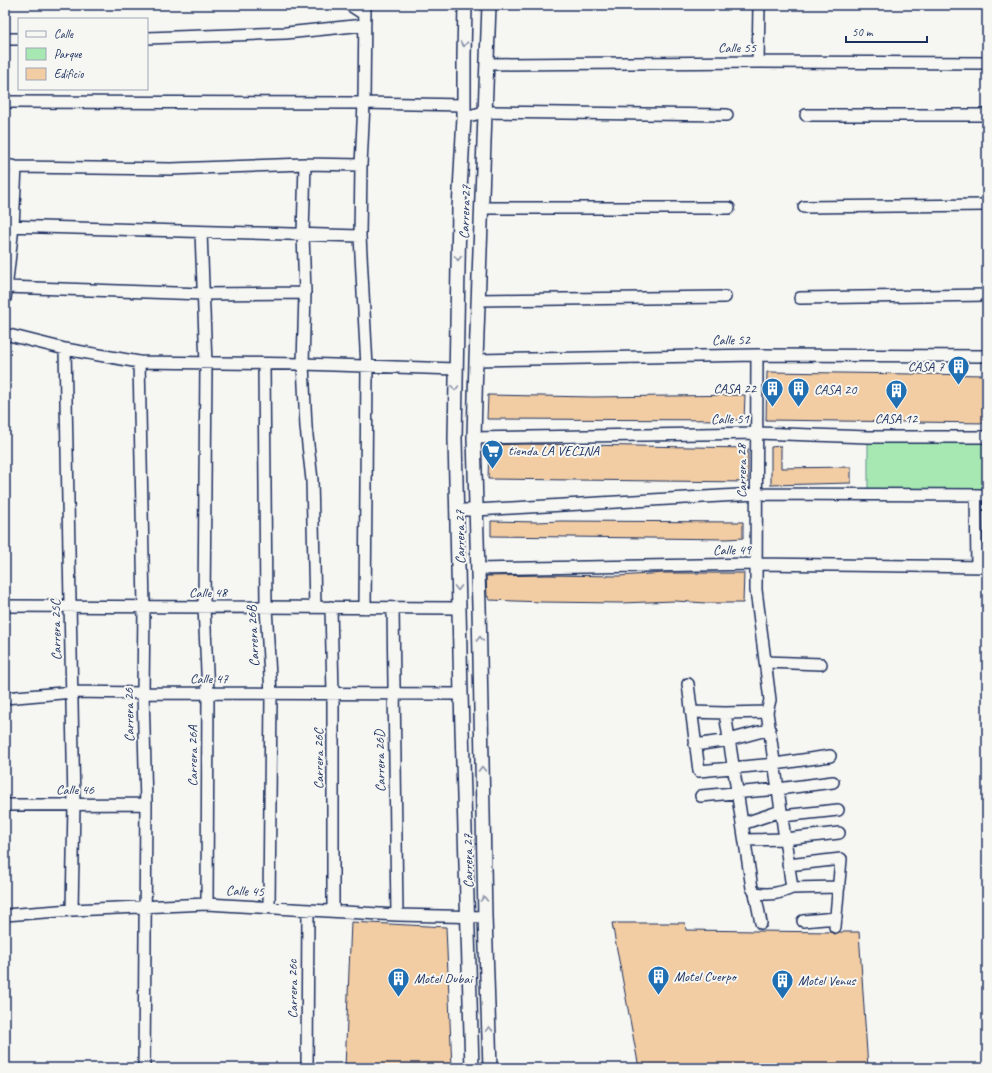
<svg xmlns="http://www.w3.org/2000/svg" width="992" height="1073" viewBox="0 0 992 1073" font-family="Caveat,sans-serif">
<rect width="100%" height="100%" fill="#f6f6f2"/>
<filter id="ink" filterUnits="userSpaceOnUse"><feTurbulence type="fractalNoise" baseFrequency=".025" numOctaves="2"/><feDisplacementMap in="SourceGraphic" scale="8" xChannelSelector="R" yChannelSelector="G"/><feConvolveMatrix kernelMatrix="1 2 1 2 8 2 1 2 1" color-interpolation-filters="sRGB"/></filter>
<g filter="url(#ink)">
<path fill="#a7e8b2" stroke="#618c88" d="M987,435v60h-119v-58z"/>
<path fill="#f2cca2" stroke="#1b2f5e" d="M767,372l220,3v48l-221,-3z
M488,395l105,2 152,-2 -1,25 -257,-1z
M525,444l223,4v34l-260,-3 1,-34z
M781,446v22l70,-1v16l-80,2v-38z
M491,521l46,1 24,-1 182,1v16l-16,1 -236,-3z
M664,573h80l-1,30h-37l-31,-2 -54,2 -79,-1 -53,-2v-3h-2l-1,-21 62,-1 70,1z
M351,922l95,5 6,141h-107z
M612,923h73l1,7 144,2 5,2 4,-2h20l9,136h-229z"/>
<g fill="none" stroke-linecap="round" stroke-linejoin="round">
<defs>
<path id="minor" d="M350,5l14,9
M365,5l-1,98 -3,62 -1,71 7,131 -2,241
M147,38l139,-5 78,-8
M5,39h14
M758,62l1,-57
M487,64l271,-2 229,1
M5,102l359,1 99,2
M806,115h181
M464,117l21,-5 242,3
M305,164l-2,70 2,59 -2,71 3,63 6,53 3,127
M5,165l11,2 155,2 134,-5 56,1
M804,207l183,-2
M481,208h248
M5,226l355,10
M201,232l5,132 -2,243 4,86 -1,211
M6,287l197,7 102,-1
M800,298l187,-3
M5,299l8,-73 3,-59
M478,300l247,-3
M5,334l60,15 74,13 164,2 153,5
M65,349l9,455 -2,106
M757,355l-1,235 14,110 -3,12 25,176c-13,6 -23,7 -37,5l-3,-5 -27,-175 42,-1
M476,360l281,-5 230,1
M139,362l5,245 -1,86 3,111 -2,264
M264,364l2,243 5,87 -2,213
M474,438l282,-5 112,4h119
M976,495l1,72
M456,510h20l280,-16 231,1
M477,569l279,-5 231,3
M5,606l454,2
M331,607l2,87v217
M393,608l4,307
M765,662l56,2
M688,684l11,87 76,-7 55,-8
M5,698l68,-6 70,1 318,1
M691,712l34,1
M695,745l34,-5 41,-11
M701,796l77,-7 55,-7
M5,805l141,-1
M782,816l56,-6
M742,824l39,-13
M745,840l40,-1 54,-6
M788,865l53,-6 -6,68
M792,888l47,-1
M755,893l6,30
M5,915l67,-5 135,-6 190,11 88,2
M803,921l33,-3
M307,1068l1,-158"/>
<path id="tertiary" d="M465,5l-1,51v61l-5,92 -4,230 6,255 11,374
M489,5l-13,355 -2,78 5,168 6,311 5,151"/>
</defs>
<use href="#minor" stroke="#1b2f5e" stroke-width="14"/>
<use href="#tertiary" stroke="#1b2f5e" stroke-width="16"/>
<use href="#minor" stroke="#f6f6f2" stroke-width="11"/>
<use href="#tertiary" stroke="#f6f6f2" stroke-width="13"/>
</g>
<defs><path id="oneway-chevron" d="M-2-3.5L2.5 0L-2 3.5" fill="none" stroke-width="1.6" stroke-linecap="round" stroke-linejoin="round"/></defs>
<g stroke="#8892a8">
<use href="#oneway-chevron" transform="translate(464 44) rotate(92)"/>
<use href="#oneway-chevron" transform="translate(458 258) rotate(91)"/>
<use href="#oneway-chevron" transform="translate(455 388) rotate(91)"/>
<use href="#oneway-chevron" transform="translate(458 588) rotate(89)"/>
<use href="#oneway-chevron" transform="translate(480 639) rotate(-91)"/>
<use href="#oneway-chevron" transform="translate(482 769) rotate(-91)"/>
<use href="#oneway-chevron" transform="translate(484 899) rotate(-91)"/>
<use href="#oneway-chevron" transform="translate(489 1029) rotate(-92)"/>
</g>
</g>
<defs>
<symbol id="building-pin" viewBox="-11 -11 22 30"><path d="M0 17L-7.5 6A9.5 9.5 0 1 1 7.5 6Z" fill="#1f6fb2" stroke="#f6f6f2"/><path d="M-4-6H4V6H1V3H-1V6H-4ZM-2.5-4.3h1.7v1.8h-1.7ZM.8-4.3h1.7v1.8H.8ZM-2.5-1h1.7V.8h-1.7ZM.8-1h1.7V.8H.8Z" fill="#fff"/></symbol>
<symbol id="supermarket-pin" viewBox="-11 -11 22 30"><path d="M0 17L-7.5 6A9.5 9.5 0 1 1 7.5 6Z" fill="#1f6fb2" stroke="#f6f6f2"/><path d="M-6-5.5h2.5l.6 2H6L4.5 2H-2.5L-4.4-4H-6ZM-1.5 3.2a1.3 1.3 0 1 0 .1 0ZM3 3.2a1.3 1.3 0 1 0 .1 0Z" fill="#fff"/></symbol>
</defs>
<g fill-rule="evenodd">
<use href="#building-pin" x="946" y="354" width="25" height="34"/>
<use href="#building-pin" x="760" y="376" width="25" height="34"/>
<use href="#building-pin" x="786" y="376" width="25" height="34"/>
<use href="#building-pin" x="884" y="378" width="25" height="34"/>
<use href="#supermarket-pin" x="480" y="438" width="25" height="34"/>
<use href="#building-pin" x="646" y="964" width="25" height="34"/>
<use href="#building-pin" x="386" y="966" width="25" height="34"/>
<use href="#building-pin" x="770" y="968" width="25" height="34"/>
</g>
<g text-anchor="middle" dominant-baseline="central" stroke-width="4" stroke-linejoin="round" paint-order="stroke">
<g font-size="14" fill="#1b2f5e" stroke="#f6f6f2">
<text x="737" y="47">Calle 55</text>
<text transform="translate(465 212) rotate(-88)">Carrera 27</text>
<text transform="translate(731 340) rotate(-1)">Calle 52</text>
<text transform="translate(730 419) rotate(-1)">Calle 51</text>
<text transform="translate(741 471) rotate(-90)">Carrera 28</text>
<text transform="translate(460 537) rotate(-91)">Carrera 27</text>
<text transform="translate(732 550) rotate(-1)">Calle 49</text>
<text x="208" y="592">Calle 48</text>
<text transform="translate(56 630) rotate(-91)">Carrera 25C</text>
<text transform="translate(253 636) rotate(-93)">Carrera 26B</text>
<text x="209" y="678">Calle 47</text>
<text transform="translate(129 715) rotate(-91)">Carrera 26</text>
<text transform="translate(192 756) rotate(-90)">Carrera 26A</text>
<text transform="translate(318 759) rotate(-90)">Carrera 26C</text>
<text transform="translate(380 761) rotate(-91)">Carrera 26D</text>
<text x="75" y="789">Calle 46</text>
<text transform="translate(468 861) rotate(-91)">Carrera 27</text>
<text transform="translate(245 891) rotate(2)">Calle 45</text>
<text transform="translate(292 989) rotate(-90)">Carrera 26c</text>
</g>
<g font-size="14" fill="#1b2f5e" stroke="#f6f6f2" text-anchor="start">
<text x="944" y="366" text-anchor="end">CASA 7</text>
<text x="756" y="388" text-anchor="end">CASA 22</text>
<text x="814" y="389">CASA 20</text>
<text x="896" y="418" text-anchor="middle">CASA 12</text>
<text x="508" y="450">tienda LA VECINA</text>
<text x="674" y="976">Motel Cuerpo</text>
<text x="414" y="978">Motel Dubai</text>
<text x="798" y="980">Motel Venus</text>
</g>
</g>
<rect width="992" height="1073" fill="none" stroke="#f6f6f2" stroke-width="20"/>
<rect x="10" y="10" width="972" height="1053" fill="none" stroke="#1b2f5e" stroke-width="1.5" filter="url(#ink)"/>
<rect x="18" y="18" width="130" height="72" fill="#f6f6f2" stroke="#9ea6b7"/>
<rect x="26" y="31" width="20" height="6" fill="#f6f6f2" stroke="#9ea6b7"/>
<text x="54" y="38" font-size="12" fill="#1b2f5e">Calle</text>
<rect x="26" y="48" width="20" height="12" fill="#a7e8b2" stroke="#9ea6b7"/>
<text x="54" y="58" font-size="12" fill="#1b2f5e">Parque</text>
<rect x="26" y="68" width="20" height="12" fill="#f2cca2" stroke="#9ea6b7"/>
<text x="54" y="78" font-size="12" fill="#1b2f5e">Edificio</text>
<path d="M846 36v6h81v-6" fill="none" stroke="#1b2f5e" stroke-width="2"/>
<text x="852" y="36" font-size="12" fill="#1b2f5e" stroke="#f6f6f2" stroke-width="3" paint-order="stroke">50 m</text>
</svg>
